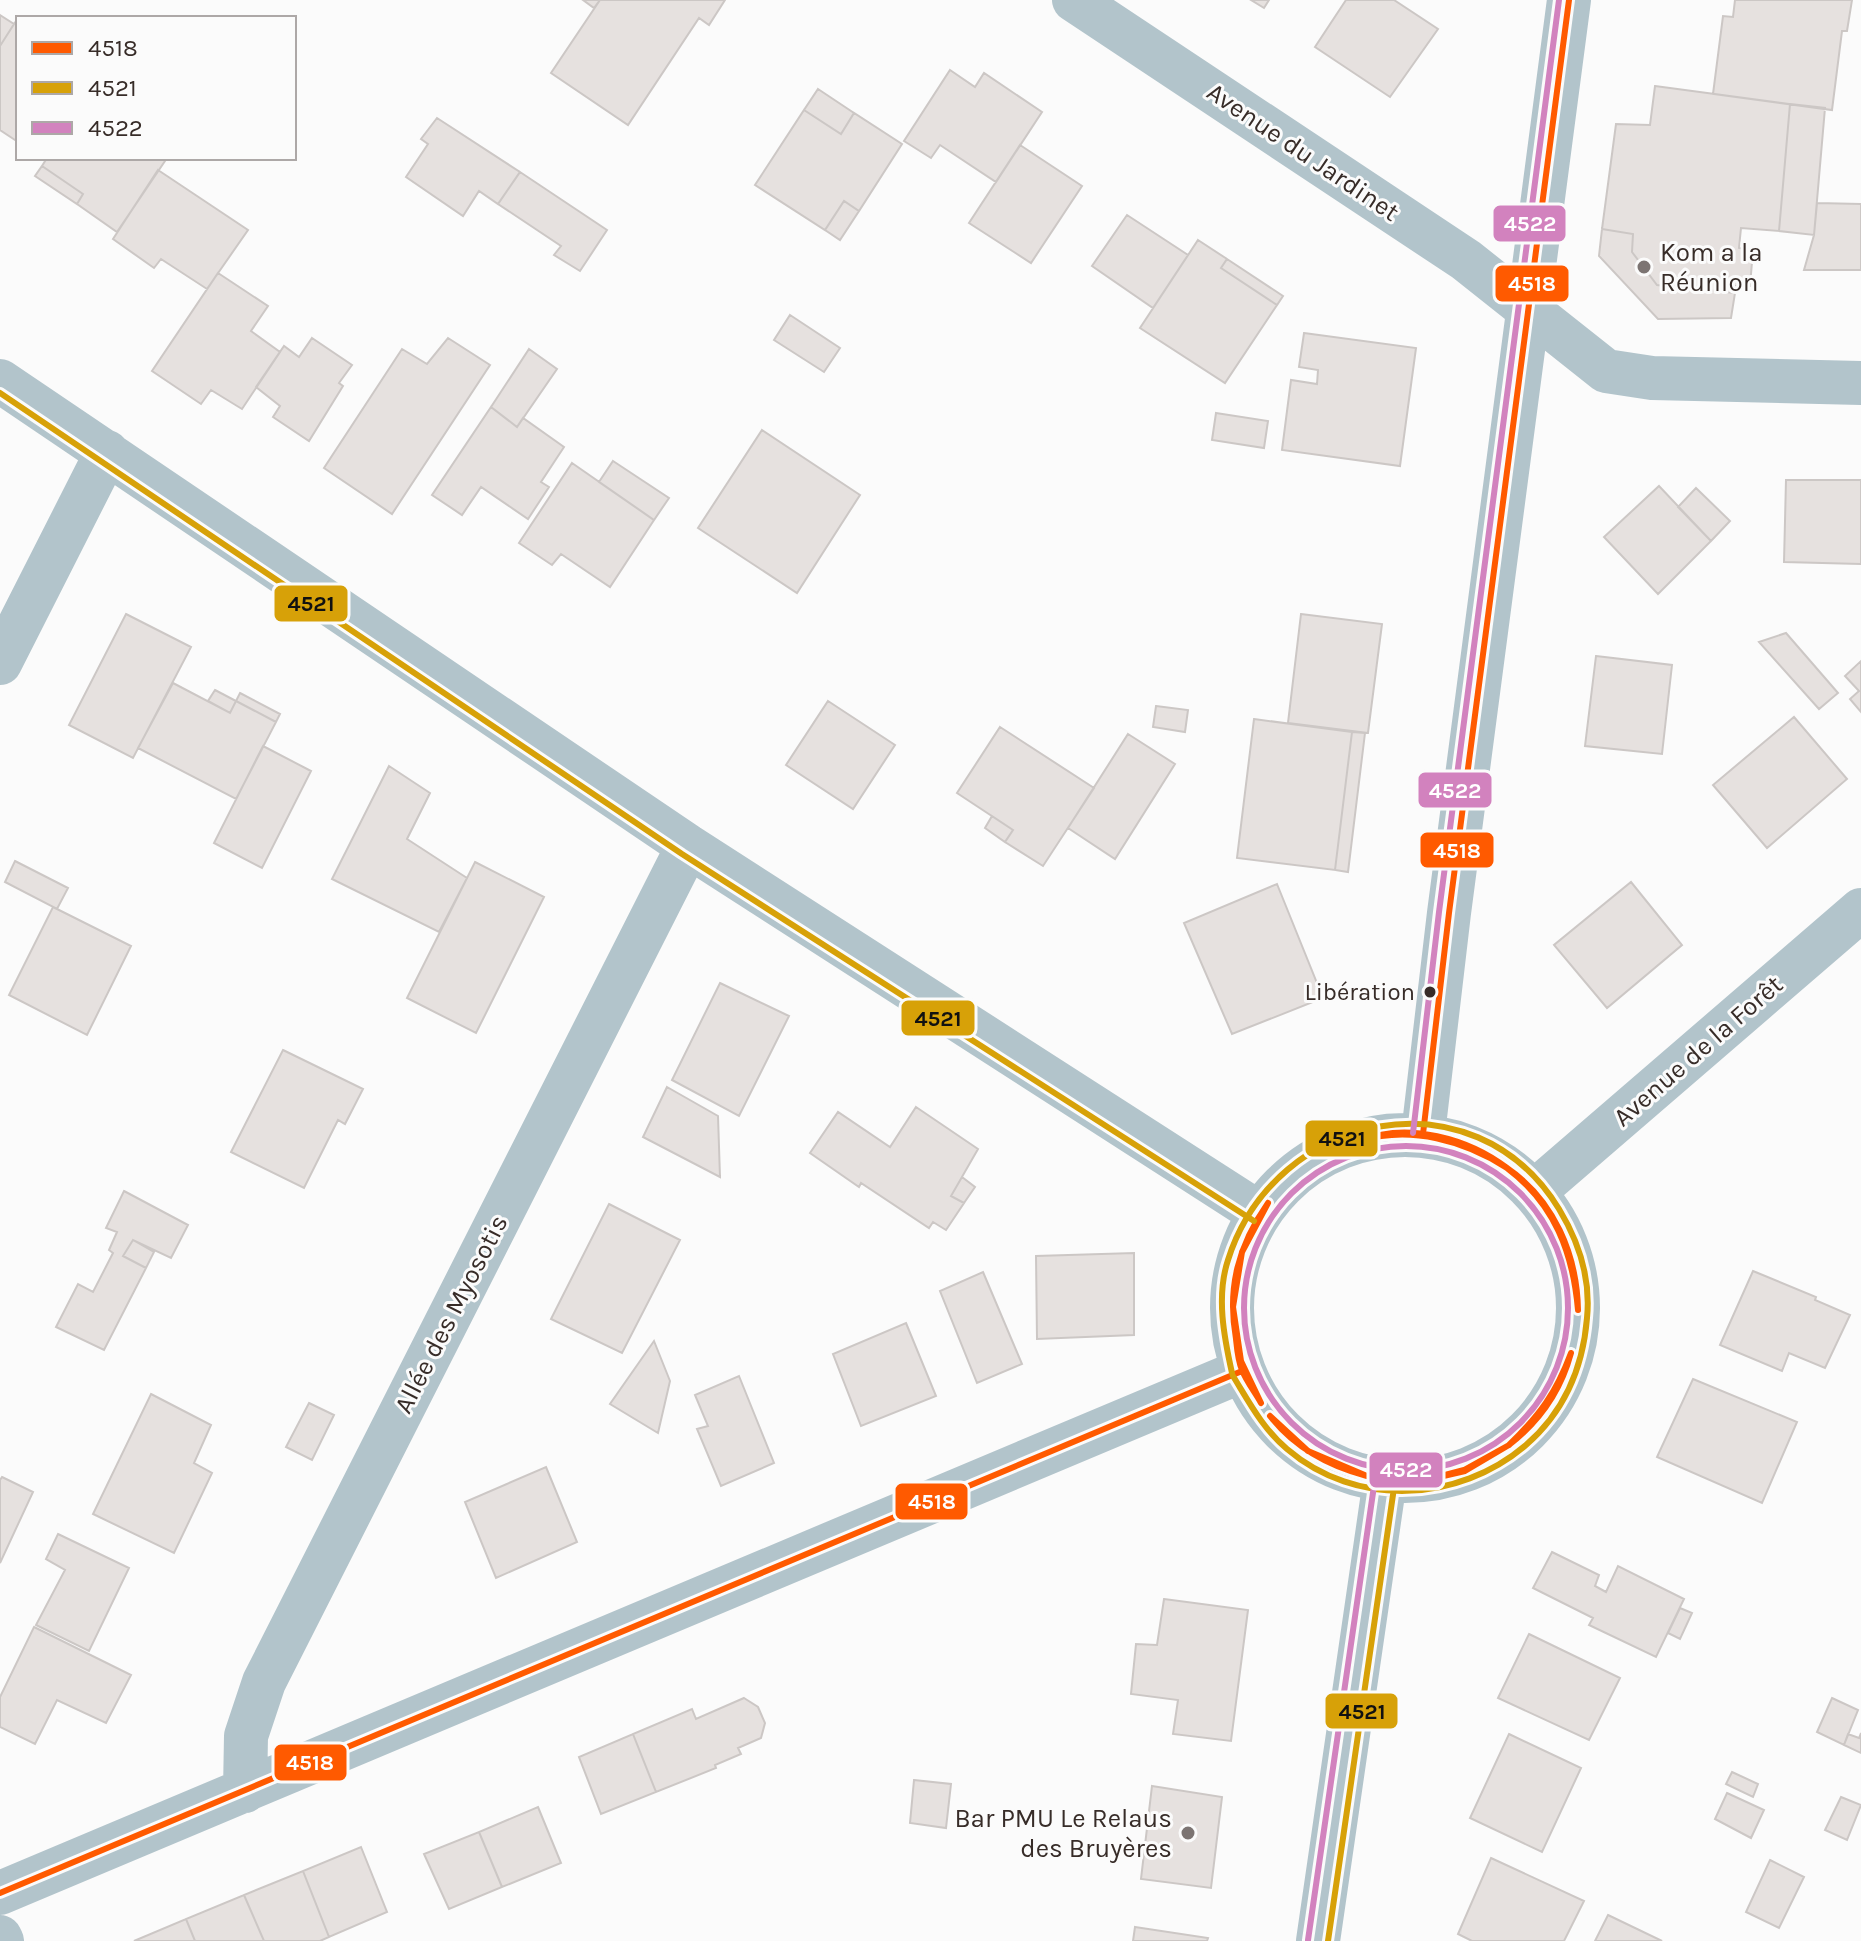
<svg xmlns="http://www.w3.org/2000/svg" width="1861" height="1941" viewBox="0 0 1861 1941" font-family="Karla,sans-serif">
<rect width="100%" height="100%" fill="#fbfbfb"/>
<path fill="#e6e1df" stroke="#ccc7c5" stroke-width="2" d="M583,0h17l-6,8z
M600,0h125l-16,25 -10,-7 -71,107 -77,-52z
M1251,0h18l-5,8z
M1346,0h48l44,29 -48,68 -75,-50z
M1735,0h117l-5,31h-5l-10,79 -119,-16 10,-78 10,1z
M0,15l14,9 -14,22z
M16,21l2,1v120l-18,-12v-84z
M950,70l25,17 9,-14 58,39 -46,70 -56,-37 -9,13 -27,-17z
M1655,86l135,18 -11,127 -38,-3 -2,20 14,2 -3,36h-14l-1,7 -78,-8 -25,-33 1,-18 -31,-5 14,-105 34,1z
M818,89l36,24 -13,21 -37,-24z
M1790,104l35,4 -11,127 -35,-4z
M804,110l37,24 13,-21 48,31 -43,67 -15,-10 -19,29 -70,-45z
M437,118l83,54 -22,32 -19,-13 -16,25 -57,-39 22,-33 -7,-5z
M1020,145l62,41 -51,77 -62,-40z
M47,158h120l-50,74 -40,-28 6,-10 -41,-28z
M42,166l41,28 -6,10 -42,-28z
M158,170l90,60 -41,59 -46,-30 -7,9 -41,-29z
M520,172l87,58 -27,41 -26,-16 7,-9 -63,-42z
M844,201l15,10 -19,29 -15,-10z
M1817,203l44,1v66h-57l10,-35z
M1127,215l61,40 -35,53 -61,-42z
M1602,229l31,5 -1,18 25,33 78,8 -4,25 -73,1 -59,-63z
M1198,240l29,19 -6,9 56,37 -52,78 -85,-55z
M1227,259l56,37 -6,9 -56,-37z
M218,273l50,33 -17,25 29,21 -38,57 -31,-19 -10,14 -49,-33z
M790,315l50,33 -16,24 -50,-32z
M1304,333l112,15 -16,118 -118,-16 9,-70 26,4 1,-14 -19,-3z
M312,338l40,27 -13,18 4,3 -34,55 -36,-24 7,-11 -24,-19 28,-41 15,11z
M448,338l42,27 -98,149 -68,-46 78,-119 25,15z
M529,349l28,20 -40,58 -26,-20z
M491,407l26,20 6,-9 41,29 -23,35 8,5 -21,32 -47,-32 -19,28 -30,-20z
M1216,413l52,8 -4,27 -52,-8z
M762,430l98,65 -63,98 -99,-65z
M613,461l56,37 -15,22 -55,-38z
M572,463l82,57 -44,67 -49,-33 -9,11 -33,-22z
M1786,480h75v84l-77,-2z
M1659,486l52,55 -53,53 -54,-57z
M1696,488l34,33 -19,20 -33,-34z
M126,614l65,33 -58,111 -64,-33z
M1301,614l81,10 -14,109 -80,-10z
M1786,633l52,60 -19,16 -60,-67z
M1596,656l76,9 -10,89 -77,-8z
M1861,661v51l-11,-13 9,-8 -14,-15z
M173,683l57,30 6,-12 40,21 -40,77 -98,-51z
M215,690l21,11 -6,12 -22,-12z
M240,693l40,21 -4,8 -40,-21z
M828,701l67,44 -42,64 -67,-44z
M1156,706l32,4 -3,22 -32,-5z
M1794,717l53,62 -80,69 -54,-63z
M1254,719l98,13 -17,138 -98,-12z
M1000,727l94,61 -51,78 -38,-24 8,-12 -56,-37z
M1352,732l13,1 -17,139 -13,-2z
M1128,734l47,30 -60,95 -47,-31z
M263,746l48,25 -49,97 -48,-25z
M389,766l41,27 -23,46 60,39 -28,54 -107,-53z
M992,816l21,14 -8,12 -20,-14z
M15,861l53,27 -11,21 -52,-27z
M475,862l69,35 -68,136 -69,-35z
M1631,882l51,63 -75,63 -53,-63z
M1277,884l46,114 -91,36 -48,-111z
M53,907l78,39 -44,89 -78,-40z
M720,983l69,33 -50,100 -67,-36z
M283,1050l80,39 -18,35 -7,-4 -34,68 -73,-36z
M667,1087l51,29 2,61 -77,-40z
M916,1107l62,42 -27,47 13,7 -18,27 -13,-8 -4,6 -68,-45 -2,4 -49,-34 28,-41 52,35z
M962,1177l13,10 -11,16 -13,-7z
M124,1191l64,34 -17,33 -38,-18 -10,16 23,12 -42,82 -48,-23 22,-43 15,8 20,-39 -4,-3 8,-18 -11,-4z
M609,1204l71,36 -58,113 -71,-34z
M133,1240l21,12 -8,16 -23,-12z
M1134,1253v82l-97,4 -1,-83z
M1753,1271l63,26 -1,3 35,15 -25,53 -36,-15 -7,18 -62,-26z
M983,1272l39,92 -45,19 -37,-92z
M906,1323l30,73 -75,30 -28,-72z
M654,1341l16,40 -12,52 -48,-29z
M739,1376l35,87 -53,23 -24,-57 11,-3 -13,-31z
M1693,1379l104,43 -35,81 -105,-46z
M151,1394l60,31 -17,38 18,10 -38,80 -81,-39z
M309,1403l25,12 -22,45 -26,-13z
M546,1467l31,75 -81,36 -31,-76z
M2,1477l31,15 -33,71v-83z
M58,1534l71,34 -40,83 -53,-26 29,-55 -19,-11z
M1552,1552l47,23 -4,11 11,6 12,-26 66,33 -28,58 -67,-32 4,-7 -60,-30z
M1164,1599l84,11 -17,131 -58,-7 5,-34 -47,-6 5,-50 21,1z
M1680,1608l12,5 -12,26 -12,-6z
M34,1627l97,48 -25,48 -49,-23 -22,44 -35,-17v-30z
M1529,1634l91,44 -31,62 -91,-42z
M744,1698l14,9 7,16 -4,15 -23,10 3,6 -26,11 1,3 -60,24 -23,-58 59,-25 4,10z
M1832,1698l26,12 -14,35 -27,-13z
M1861,1733v20l-17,-8 4,-11 11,4z
M633,1734l23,58 -55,22 -22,-57z
M1509,1734l72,34 -39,84 -72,-34z
M1732,1772l26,12 -5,13 -27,-13z
M914,1780l37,4 -5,44 -36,-5z
M1152,1786l70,11 -11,91 -70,-9z
M1727,1793l37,17 -13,28 -36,-19z
M1841,1797l20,8 -14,35 -22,-10z
M538,1807l23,56 -59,24 -23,-55z
M479,1832l23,55 -53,22 -25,-55z
M361,1847l26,65 -58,25 -26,-66z
M1491,1858l93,43 -20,40h-92l-14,-7z
M1770,1860l34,17 -25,51 -33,-16z
M303,1871l26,66 -9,4h-56l-20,-46z
M244,1895l20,46h-69l-9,-22z
M1608,1915l54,26h-67z
M186,1919l9,22h-61z
M1135,1927l73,11 -1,3h-74z"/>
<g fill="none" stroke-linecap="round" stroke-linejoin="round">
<path stroke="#b2c4cb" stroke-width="44" d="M1074,0l392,260 140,111 46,7 209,5
M0,381l688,465 571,367
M0,663l107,-211
M1423,1134l26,-221 120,-913
M1232 1308a173 173 0 1 1 346 0a173 173 0 1 1-346 0Z
M1535,1191l326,-281
M245,1791l1,-55 18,-54 424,-836
M0,1893l1242,-522
M0,1937l2,4
M1318,1941l67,-461"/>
<defs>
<path id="bus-1" d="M1423,1134l26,-221 120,-913
M1361,1141c46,-20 108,-2 146,27
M1361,1141c49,-16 104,0 146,27
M1507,1168c47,32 70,87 71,142
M1507,1168c48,36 66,85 71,142
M1261,1403c-6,-11 -15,-22 -19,-33 -4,-9 -5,-21 -6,-31 -9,-51 2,-93 32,-136
M1261,1403l-20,-42 -8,-54 9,-55 26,-49
M1270,1416l38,35 59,25
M1270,1416c25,32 58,50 97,60
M1509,1445c31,-30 47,-52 62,-92
M1509,1445c31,-24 52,-55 62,-92
M1426,1480l38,-10 45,-25
M1426,1480l39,-9 44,-26
M0,1893l1242,-522"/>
<path id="bus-2" d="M0,393l682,461 572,367
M1232,1373c-8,-36 -16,-77 -4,-113 47,-149 246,-190 331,-51 20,33 32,69 28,109 -4,49 -23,94 -61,127 -68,58 -170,63 -239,4 -24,-20 -38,-47 -54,-73
M1328,1941l67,-460"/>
<path id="bus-3" d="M1413,1133l26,-221 120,-912
M1244 1308a162 162 0 1 1 324 0a162 162 0 1 1-324 0Z
M1308,1940l67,-461"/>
</defs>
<use href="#bus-1" stroke="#fbfbfb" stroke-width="12"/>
<use href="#bus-2" stroke="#fbfbfb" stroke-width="12"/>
<use href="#bus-3" stroke="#fbfbfb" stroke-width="12"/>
<use href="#bus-1" stroke="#ff5a00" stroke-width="6"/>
<use href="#bus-2" stroke="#d7a108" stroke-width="6"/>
<use href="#bus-3" stroke="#d282be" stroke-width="6"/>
</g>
<g fill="#7c7472" stroke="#fbfbfb" stroke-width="3">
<circle cx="1644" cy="267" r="8"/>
<circle cx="1188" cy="1833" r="8"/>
</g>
<circle fill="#372c28" stroke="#fbfbfb" stroke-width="3" cx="1430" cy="992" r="7"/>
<g text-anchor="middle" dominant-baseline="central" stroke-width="6" stroke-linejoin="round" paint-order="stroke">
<g font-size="24" fill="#372c28" stroke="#fbfbfb" text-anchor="end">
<text x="1415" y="992">Libération</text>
</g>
<g font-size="26" fill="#372c28" stroke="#fbfbfb">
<text transform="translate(1303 152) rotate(34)">Avenue du Jardinet</text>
<text transform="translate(1698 1051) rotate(-41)">Avenue de la Forêt</text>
<text transform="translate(451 1314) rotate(-63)">Allée des Myosotis</text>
</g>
<g font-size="26" fill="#372c28" stroke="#fbfbfb" text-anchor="start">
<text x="1660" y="252">Kom a la<tspan x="1660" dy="30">Réunion</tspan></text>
<text x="1172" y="1818" text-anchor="end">Bar PMU Le Relaus<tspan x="1172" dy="30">des Bruyères</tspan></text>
</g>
</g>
<g stroke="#fbfbfb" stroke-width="3">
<rect x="1492" y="204" width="75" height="39" rx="8" fill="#d282be"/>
<rect x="1494" y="264" width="76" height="39" rx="8" fill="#ff5a00"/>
<rect x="273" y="584" width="76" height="39" rx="8" fill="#d7a108"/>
<rect x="1417" y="771" width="76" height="38" rx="8" fill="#d282be"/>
<rect x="1419" y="831" width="76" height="38" rx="8" fill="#ff5a00"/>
<rect x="900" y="999" width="76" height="38" rx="8" fill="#d7a108"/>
<rect x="1304" y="1119" width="75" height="39" rx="8" fill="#d7a108"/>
<rect x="1368" y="1451" width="76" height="38" rx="8" fill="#d282be"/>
<rect x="894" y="1482" width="75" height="39" rx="8" fill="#ff5a00"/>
<rect x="1324" y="1692" width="75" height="38" rx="8" fill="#d7a108"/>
<rect x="273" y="1743" width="75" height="39" rx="8" fill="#ff5a00"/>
</g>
<g font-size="22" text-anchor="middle" font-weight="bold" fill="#fff">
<text x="1530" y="231">4522</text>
<text x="1532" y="291">4518</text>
<text x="1455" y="798">4522</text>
<text x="1457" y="858">4518</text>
<text x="1406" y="1477">4522</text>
<text x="932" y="1509">4518</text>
<text x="310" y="1770">4518</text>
</g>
<g font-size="22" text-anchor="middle" font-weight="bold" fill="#111">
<text x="311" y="611">4521</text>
<text x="938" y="1026">4521</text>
<text x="1342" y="1146">4521</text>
<text x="1362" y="1719">4521</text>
</g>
<rect x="16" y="16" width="280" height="144" fill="#fbfbfb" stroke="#ada8a7" stroke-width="2"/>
<rect x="32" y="42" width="40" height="12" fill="#ff5a00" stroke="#ada8a7" stroke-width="2"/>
<text x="88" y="56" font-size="24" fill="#372c28">4518</text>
<rect x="32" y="82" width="40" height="12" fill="#d7a108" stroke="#ada8a7" stroke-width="2"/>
<text x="88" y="96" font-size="24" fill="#372c28">4521</text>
<rect x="32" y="122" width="40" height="12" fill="#d282be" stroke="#ada8a7" stroke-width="2"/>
<text x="88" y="136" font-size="24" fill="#372c28">4522</text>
</svg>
